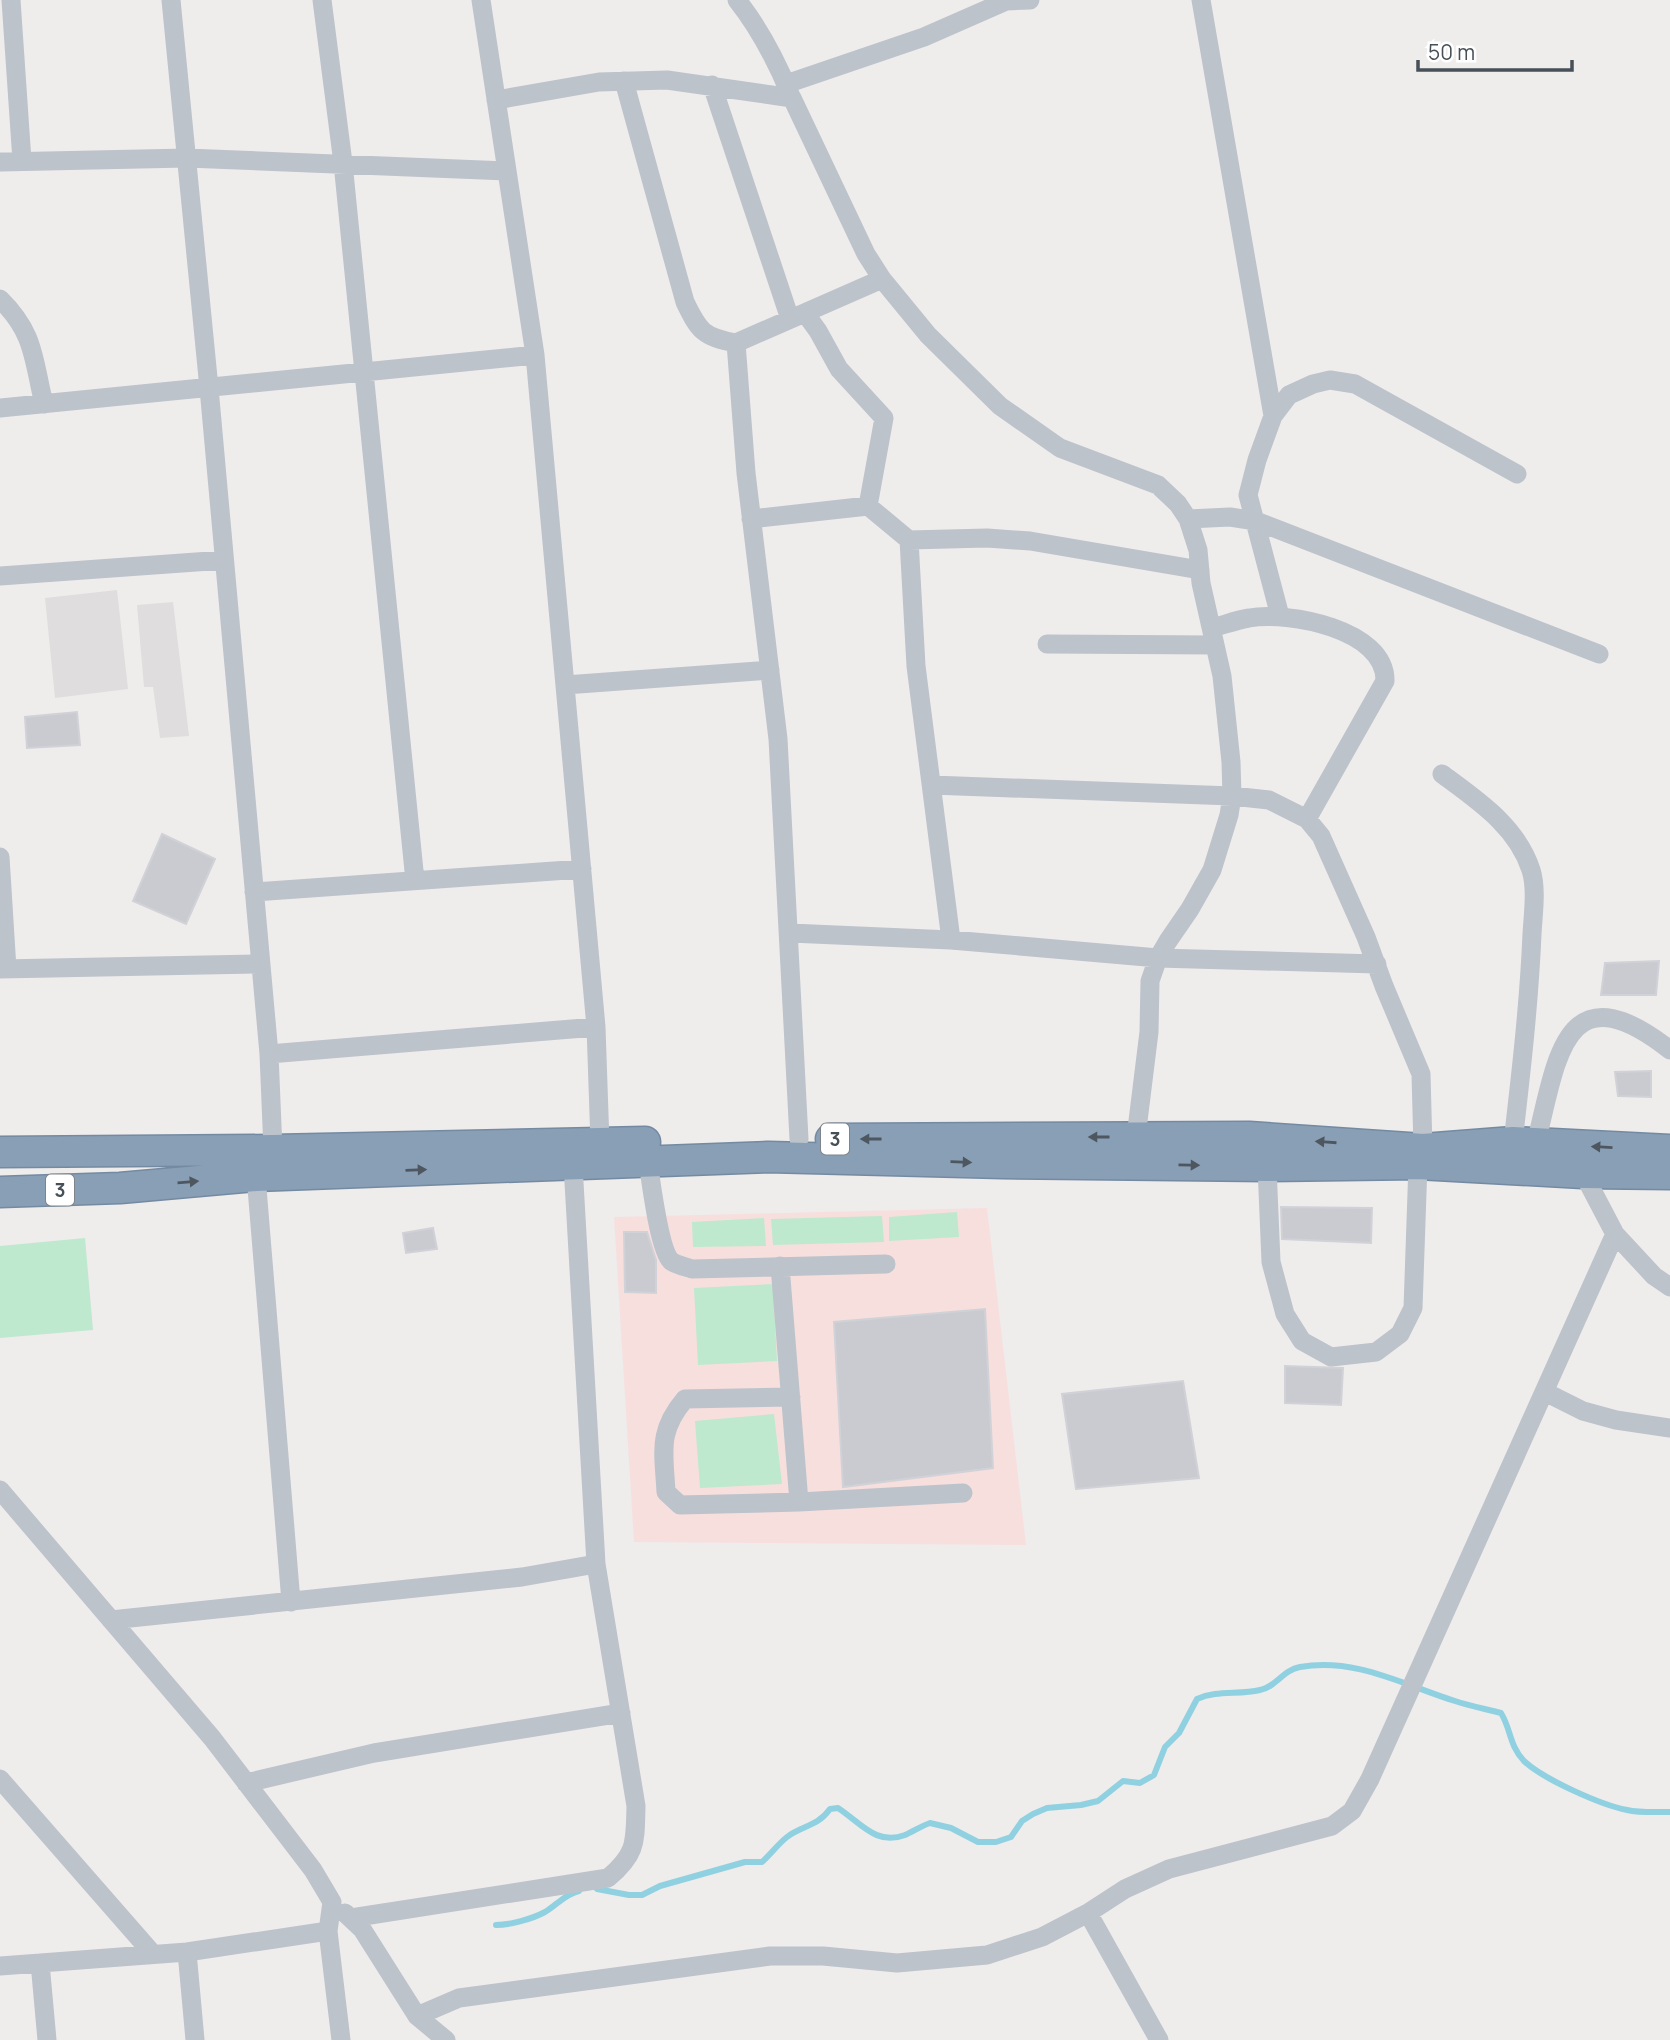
<svg xmlns="http://www.w3.org/2000/svg" width="1670" height="2040" viewBox="0 0 1670 2040" font-family="Manrope,sans-serif">
<rect width="100%" height="100%" fill="#efecec"/>
<path fill="#dfdddd" d="M117,590l11,99 -73,9 -10,-100z
M173,602l16,134 -29,2 -7,-51h-9l-7,-82z"/>
<path fill="#f7dfde" d="M987,1208l39,337 -392,-3 -20,-325z"/>
<path fill="#bee9ce" d="M957,1212l2,25 -70,4v-24z
M882,1216l2,26 -111,3 -2,-26z
M764,1218l2,28 -73,1 -1,-25z
M85,1238l8,92 -93,8v-92z
M773,1284l4,77 -79,4 -4,-77z
M774,1414l8,70 -82,4 -5,-67z"/>
<g fill="none" stroke-linecap="round" stroke-linejoin="round">
<path stroke="#90d1e1" stroke-width="6" d="M597,1889l32,6h13l18,-9 85,-24h17c9,-8 16,-18 25,-25 16,-12 30,-10 43,-28l8,-1c23,15 38,38 67,27 9,-4 16,-9 25,-12l21,5 27,14h18l15,-5 11,-16 11,-7 14,-6 34,-3 17,-4 25,-20 17,2 14,-8 11,-28 14,-14 18,-34c20,-9 41,-4 63,-9 16,-3 23,-20 40,-23 55,-10 104,18 155,34 15,5 31,8 46,12 10,16 8,32 23,48 19,18 77,44 103,49 13,3 29,2 43,2
M496,1925c14,0 36,-6 49,-13 12,-7 20,-18 34,-21"/>
</g>
<path fill="#cacbd0" stroke="#d1d2d7" stroke-width="2" d="M77,712l3,33 -53,3 -2,-31z
M162,834l53,25 -29,65 -53,-23z
M1659,961l-3,34h-55l4,-32z
M1651,1071v26l-33,-1 -3,-24z
M1281,1207l91,1 -1,35 -89,-4z
M433,1228l4,21 -31,4 -3,-20z
M624,1232h23l9,28v33l-31,-1z
M985,1309l8,159 -150,19 -9,-165z
M1285,1366l58,2 -2,37 -56,-2z
M1183,1381l16,97 -123,11 -14,-95z"/>
<g fill="none" stroke-linecap="round" stroke-linejoin="round">
<defs>
<path id="highway" d="M831,1139l418,-2 174,12 90,-7 157,8
M0,1152l273,-2 372,-8
M0,1192l120,-4 136,-12 512,-19 235,6 264,3 151,-2 165,9 87,1"/>
</defs>
<use href="#highway" stroke="#748aa2" stroke-width="33"/>
<path stroke="#bcc3ca" stroke-width="19" d="M11,0l11,161
M171,0l38,388 60,666 4,96
M322,0l21,163 72,718
M481,0l54,355 61,672 4,116
M737,0c23,29 39,60 53,94
M1201,0l72,416
M624,81l61,221c14,29 18,35 51,41l146,-64
M786,84l138,-47 82,-36 24,-1
M712,85l78,234
M496,100l103,-18 68,-2 125,18 74,156 16,25 46,56 72,71 60,42 98,37 20,19 10,15 10,31 3,33 21,93 9,86 1,34 -3,19 -17,55 -22,39 -22,32 -10,17 -8,23 -1,51 -13,105
M0,162l187,-4 320,13
M0,299c35,34 33,60 44,105
M805,313l13,18 21,38 45,49 -16,88
M736,343l10,130 32,266 21,400
M0,408l535,-53
M751,519l117,-13 41,34 78,-2 43,3 170,29
M1188,519l42,-2 26,4 343,133
M909,540l7,126 35,274
M0,576l224,-16
M1280,616l-32,-121 9,-35 16,-44 16,-21 24,-11 17,-4 25,4 162,90
M1212,628c12,-3 24,-8 37,-10 39,-7 137,11 136,63l-78,138
M1047,644l168,1
M565,685l205,-15
M1442,774c35,26 75,52 89,96 6,19 2,45 1,64 -3,70 -11,139 -19,208
M932,785l300,11 37,4 38,19 14,17 45,101 18,49 37,88 2,75
M0,857l7,112
M254,892l328,-23
M790,933l161,7 207,18 219,6
M0,969l260,-5
M269,1054l327,-27
M1536,1143c21,-84 28,-176 134,-93
M648,1162c3,19 11,87 23,99 5,4 15,6 21,8l194,-5
M1267,1166l4,96 14,52 17,27 29,16 45,-5 24,-18 13,-26 5,-144
M1583,1173l32,61 39,42 16,11
M256,1176l35,426
M780,1266l19,236
M1545,1392l38,19 33,9 54,8
M791,1397l-106,2c-28,33 -21,53 -19,93l14,13 119,-3 164,-9
M0,1490l212,248 101,132 19,32 -4,29 13,109
M111,1620l411,-43 74,-13 -23,-399
M0,1779l153,175
M246,1783l128,-30 247,-40
M345,1913l17,16 55,87 29,24
M1088,1913l71,127
M351,1918l257,-40c29,-24 27,-36 28,-72l-40,-242
M187,1952l8,88
M40,1963l7,77
M0,1966l187,-14 141,-21
M417,2016l42,-18 311,-42h53l74,7 90,-8 55,-18 46,-24 37,-24 44,-20 163,-43 20,-15 18,-32 245,-545"/>
<use href="#highway" stroke="#899fb6" stroke-width="30"/>
</g>
<defs><path id="oneway-solid" d="M-6-.8H1V-3.2L6.5 0L1 3.2V.8H-6Z" transform="scale(1.75)"/></defs>
<g fill="#4e5760">
<use href="#oneway-solid" transform="translate(1099 1137) rotate(180)"/>
<use href="#oneway-solid" transform="translate(871 1139) rotate(180)"/>
<use href="#oneway-solid" transform="translate(1326 1142) rotate(-176)"/>
<use href="#oneway-solid" transform="translate(1602 1147) rotate(-177)"/>
<use href="#oneway-solid" transform="translate(961 1162) rotate(2)"/>
<use href="#oneway-solid" transform="translate(1189 1165) rotate(1)"/>
<use href="#oneway-solid" transform="translate(416 1170) rotate(-2)"/>
<use href="#oneway-solid" transform="translate(188 1182) rotate(-5)"/>
</g>
<g text-anchor="middle" dominant-baseline="central" stroke-width="7" stroke-linejoin="round" paint-order="stroke">
<g fill="#fff" stroke="#7e8489" stroke-width="2">
<rect x="821" y="1123.5" width="28" height="31" rx="5"/>
<rect x="46" y="1174.5" width="28" height="31" rx="5"/>
</g>
<g font-size="19" font-weight="bold" fill="#474f57">
<text x="835" y="1139">3</text>
<text x="60" y="1190">3</text>
</g>
</g>
<path d="M1418 60v10h154v-10" fill="none" stroke="#474f57" stroke-width="3.5"/>
<text x="1428" y="60" font-size="21" fill="#474f57" stroke="#ffffff" stroke-width="5" paint-order="stroke">50 m</text>
</svg>
